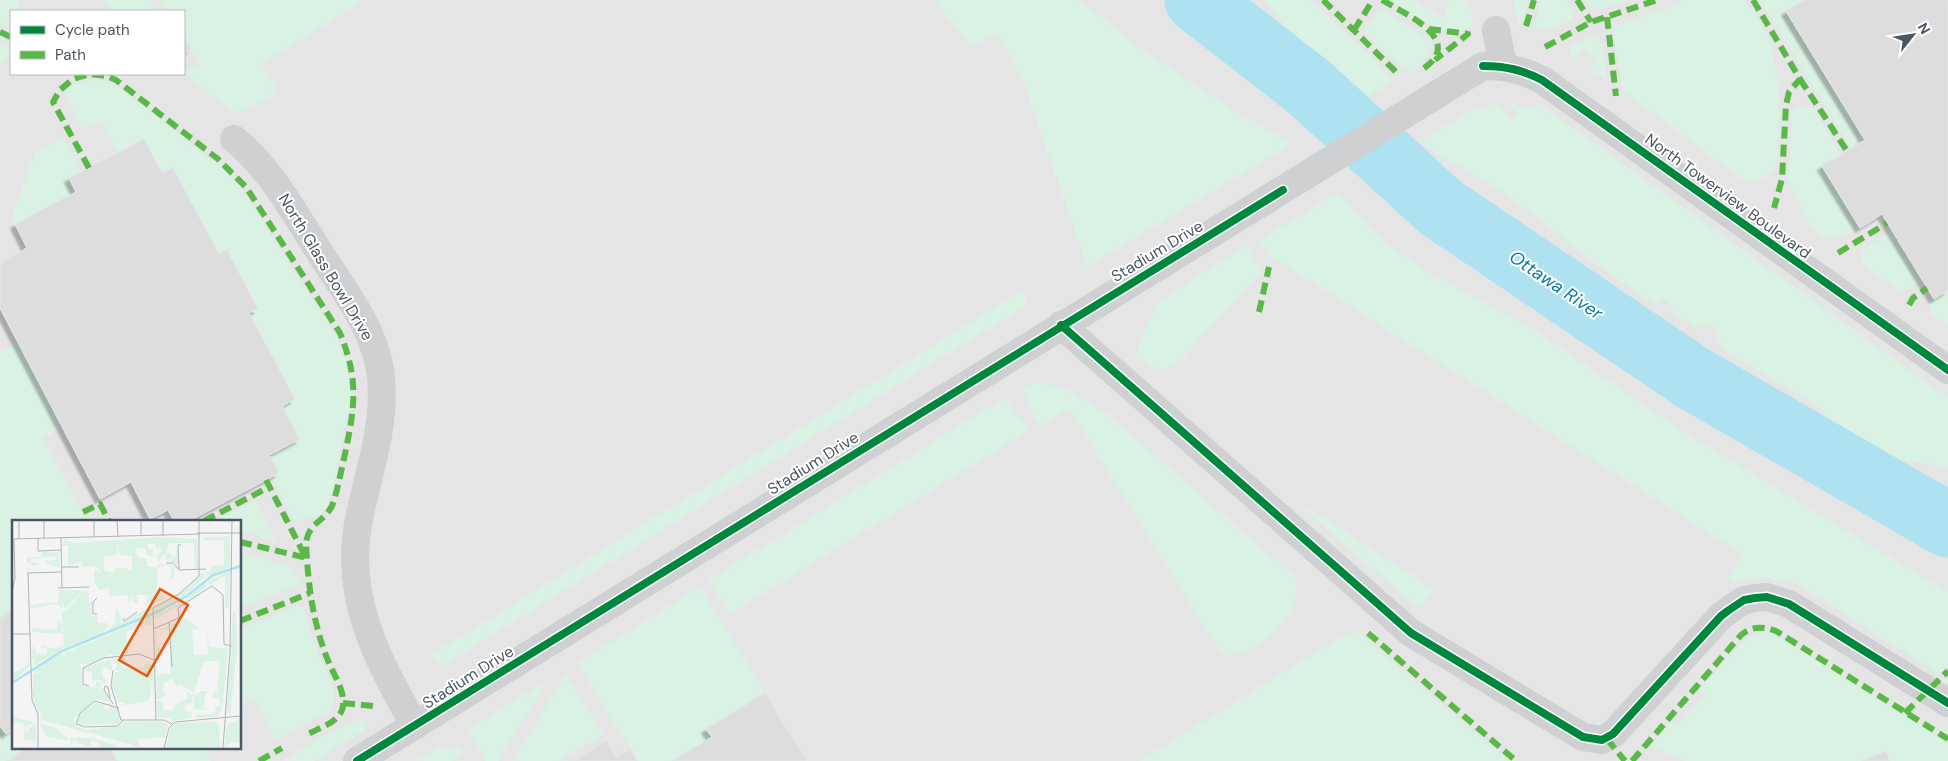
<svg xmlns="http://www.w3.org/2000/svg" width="1948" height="761" viewBox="0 0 1948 761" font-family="'DM Sans',sans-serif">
<defs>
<filter id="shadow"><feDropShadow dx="-4.5" dy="4.5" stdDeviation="1" flood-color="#0004"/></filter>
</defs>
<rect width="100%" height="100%" fill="#f4f4f4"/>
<path fill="#e6e5e6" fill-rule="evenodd" d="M0,0h1948v761h-1948zM11,11h173v63h-173zM14,521h226v226h-226z"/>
<path fill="#d9f2e3" d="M0,0h18l2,11h-9v17l-11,-5z
M102,0h47l7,11h-42z
M161,0h204l-104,64 15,24 -1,6 -31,17 -11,1 -49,-39 15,-9 -15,-26v-27h-17z
M934,0h145l60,47 99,66 54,31 -205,123 -62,-182 -27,-51 -27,13z
M1264,0h47l83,80 -28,18 -70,-60z
M1391,0h23l30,19 5,-19h17l7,14 -1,16 -2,-2c-27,11 -57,-14 -79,-28z
M1513,0h15l-6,24 -3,1z
M1540,0h27l7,11 -3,8c-9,8 -25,15 -37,8z
M1583,0h45c-17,7 -31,16 -45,0z
M1687,0h57c9,13 21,28 26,43 8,22 14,105 4,125 -5,10 -16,13 -26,15l-124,-91 -10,-53 3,-13z
M1760,0h45l-18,11 78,129 -14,8z
M1380,8l53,35 -6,14 -16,16 -8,-7 -2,2 -37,-36z
M1586,37h9l7,8 5,35 -17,-10 7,-11 -14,-10 -8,10 -5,-4 1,-8z
M0,43l11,6 -3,9 -8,5z
M94,80l17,2 6,4 109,85 16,19 92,143 12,28 5,33 -19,100 -5,13 -11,11 -21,2 -24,-43 8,-4 -10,-18 31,-16 -18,-33 13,-7 -46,-86 8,-4 -38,-55 -46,-86 -11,5 -18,-34 -26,14 -17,-33 -18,9 -19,-35c7,-11 17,-13 30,-14z
M1509,102l21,7 8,-6 410,295v70c-15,-6 -31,-5 -46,-8 -22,-5 -69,-36 -83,-53l-93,-56 -6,-8 -7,-19 -19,4 -20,-16 -7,-11 -7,-1 -3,5c-53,-31 -99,-74 -149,-109 -28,-20 -60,-34 -89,-54l52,-32 25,-7 16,17 6,-8 -7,-6z
M1800,105l12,3 29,47 19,73 -23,11 -17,-3 -8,-9 -22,-41 -3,-14 4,-17 1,-44z
M64,138l17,34 -5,20 -61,32 -4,-3 24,-69z
M1337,193l53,54 42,27 99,54 161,109 256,155v73l-9,9 -140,-89 -35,-8 -28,5 -6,-1v-5l12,-22 -468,-296 -2,1 -12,-19z
M1893,231l30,49 -21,12 -36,-25 -4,-5v-10l9,-8z
M1246,246l16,25 -79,87c-20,18 -28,13 -48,-2l22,-54z
M1023,290l4,15 -585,361 -11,-11z
M1948,290v35c-12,-7 -24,-15 -17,-30l3,4z
M18,343l44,84 -19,12 45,82h-74v226h189l7,14h-210v-412l2,3z
M1038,382l27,7 42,25 188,163c2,10 2,22 -1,31 -7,21 -51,51 -72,47l-153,-247 -29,18 -7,-10 -11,-28z
M1004,398l26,32 -300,184 -21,-34z
M255,500l21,41 -36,-10v-10h-22z
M1306,507l128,82 -12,17 -4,2 -113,-98z
M240,552l51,14 10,18 -61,24z
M700,587l65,106 -58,35 5,9 -39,24h-35l-61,-98z
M299,605l5,3 8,30 23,55 -4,17 -55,30 -21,-41 -15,8v-78z
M1355,630l153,131h-369l200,-123z
M1762,631l16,5 170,108v17h-58l-5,-10 -24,10h-176l-35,-15 21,-24 7,4 28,-30 -6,-6 46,-51z
M566,675l37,59 -44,27h-47z
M548,680l-50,81h-12l-19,-31z
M359,719l9,5 -4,6 -50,31h-31l40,-25z
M441,746h4l3,5 9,-5 6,9 -11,6h-36z"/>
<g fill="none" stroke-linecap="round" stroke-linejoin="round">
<path stroke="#aee2f0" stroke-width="65" d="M1197,0l113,88 130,119 253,171 255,147"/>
</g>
<path fill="#ddddde" stroke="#e5e6e7" filter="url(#shadow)" d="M1805,0h143v290l-14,9 -52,-85 -22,14 -38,-62 43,-26 -79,-129z
M184,36l7,13 -7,5z
M144,139l18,34 11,-5 46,86 8,-4 31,59 -9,4 46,86 -13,7 18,33 -31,16 10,18 -90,48h-15l-6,-11 -18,9 -19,-37 -31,17 -100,-191v-45l27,-15 -12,-24 61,-32 -7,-14z
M14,608v120l-8,6 -6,-8v-106z
M765,693l42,68h-134l39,-24 -6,-8z
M607,741l10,16 13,-8 8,12h-64z
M28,747h81l9,14h-109z
M1886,751l4,10h-29z"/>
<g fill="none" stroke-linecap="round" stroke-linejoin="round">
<path stroke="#ced0d2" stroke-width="28" d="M1496,30l7,36
M234,139c37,30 59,72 84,111 25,39 59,81 63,128 5,48 -13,95 -22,141 -16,79 19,141 56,207
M1061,325l350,308 172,104 19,3 11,-6 108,-118 8,-6 15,-10 11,-2 12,-1 22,7 159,99
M357,761l1126,-695c23,0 39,4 59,14l406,290"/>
<path stroke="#58b947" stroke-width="6" stroke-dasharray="12 6" stroke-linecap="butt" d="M1323,0l74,73
M1382,0c25,15 86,41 38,71
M1577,0l14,22
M1753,0l47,79 -11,13 -3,13 -4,74 -8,29
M1607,17l9,79
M1526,26l8,-26
M1429,29l39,5 -33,26
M1354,30l19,-30
M0,32l11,5
M1545,47l46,-25 66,-22
M1800,79l47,72
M89,168l-36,-66 7,-12 13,-11 17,-5 17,2 9,4 102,79 28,28 94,146c19,47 15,73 5,121 -4,17 -7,35 -13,52 -9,17 -24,17 -26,37 2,42 7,82 23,120 6,14 18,31 13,47 -5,13 -23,18 -34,24
M1838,253l49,-30
M1909,305l4,-7 14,-10
M1259,312l10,-45
M266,480l38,74
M83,512l17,-8 9,17
M204,521l65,-34
M240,542l67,16
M240,621l70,-28
M1368,633l148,128
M343,703l31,3
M1905,713l43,-42
M1607,739l18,22
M259,761l23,-13
M1632,761l109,-126c11,-9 22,-9 35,-4l172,108"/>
<defs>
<path id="cycleway" d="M1483,66c23,0 39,4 59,14l406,290
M1061,325l350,308 172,104 19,3 11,-6 108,-118 8,-6 15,-10 11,-2 12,-1 22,7 159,99
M357,761l926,-571"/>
</defs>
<use href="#cycleway" stroke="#fff" stroke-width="11"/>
<use href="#cycleway" stroke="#00873e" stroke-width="8"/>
</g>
<g text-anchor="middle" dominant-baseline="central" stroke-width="4" stroke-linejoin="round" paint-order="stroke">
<g font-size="16" fill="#4a5661" stroke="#fff">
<text transform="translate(1728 196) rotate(36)">North Towerview Boulevard</text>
<text transform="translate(1157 251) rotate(-31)">Stadium Drive</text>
<text transform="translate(326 267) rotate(59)">North Glass Bowl Drive</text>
<text transform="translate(813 463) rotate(-32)">Stadium Drive</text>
<text transform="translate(468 677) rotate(-32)">Stadium Drive</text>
</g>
<g font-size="18" font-style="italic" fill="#0c7c9b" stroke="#fff">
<text transform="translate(1556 285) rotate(34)">Ottawa River</text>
</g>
</g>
<g transform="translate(12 520)">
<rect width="229" height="229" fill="#f4f4f4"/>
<path d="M218,16v31l-24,10 -1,-5h6v-6l13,-1v-25h-21l1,28 -1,-30zM146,17l39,2 1,28 -3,2 -1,-26h-25l-3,9 9,5 2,-10 1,18 -8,-5 1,-4 -3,6 -4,-8 -6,8 -1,-7 5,-5 -3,-5v4h-4l2,-3 -4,-3 -5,1v5l5,-1v9l-6,-2 -1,-6 -9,-1 -2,5 4,5h7l1,8 9,2 4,-4 12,1 3,4 -2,9 -6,2 4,-4v-11l-13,2 -1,28 9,2 -12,7v-9l-2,11v-4l-5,1 2,-8h-13l2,8h-4l-2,-7 -2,8 -3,-9 -18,1v-8l-10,2 -4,-7 -10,3 9,-3v-12l2,-2 4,4v-3l-5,-4 -13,1v-6l-14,5v-19l3,-2 -8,1 1,-6 10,3zM104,19l2,15 1,-15v16l13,1v14l-11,-3 -6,1v4l-10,-1 -2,-14 14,-2zM30,31l17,2 1,15 -16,-6 13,-3 -1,-3 -26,3v3l12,2 -9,2 -5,-4 -1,20v-24l14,-1zM218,51l-1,37h-4v-32l-16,9 -1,-4zM190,52l3,5 -21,19 -30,16 1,-5 21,-10zM195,61l-1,6 -14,12 -37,20 1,8 -2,-11 32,-16zM47,70h24l-18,19 -2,-6 -2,6 -2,-4 -5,-1 -23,5v-4l27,-3zM72,70l4,1 1,12 3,-3v7l-25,2zM104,87l6,13 -3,4 31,-17 1,6 -44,18 8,-8zM62,88h18v8h6v7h9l1,3 -6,8 -38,14 -2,-32 1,-5zM221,91h3l1,40 -7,64 -3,-5zM139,96v10l-10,-1 -15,7 2,22 -19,1 -18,9h-11l2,12 -4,1h4v8l14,3v-6l5,1v-3h-9v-8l-8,-1v-3l27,-9 1,12 -7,-4 -3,5 1,6 6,2 -8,5 -2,7 3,-4 8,14 -14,-3 -23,20 3,7 9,4 35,-4 3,-4 39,-1 6,3 -3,13 -27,2v7l11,2h-6l-104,-29 3,-3 -9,-17v-25l9,-3 -7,1 -2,-3 30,-16 1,7 1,-7 42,-18 2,4 -1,-4zM46,99l4,5v10l-30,-2v-4l25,2zM173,99l14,9 -7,3 2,24 14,-1 -1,-23 2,16 19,2 -4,42 -3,20 -4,6 -20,1 -3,-3 19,-1 3,-3 -2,-3 6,-2 -1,-8 -7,-1 1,-5h7l-3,-2 3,-29h-16l-10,32 -14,-9 -4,2 -4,-7 -8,4 -1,8 3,3 -6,4 3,1h-7v-7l3,1 -2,-2 -2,-60 13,-5v4h-12l1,17h3l1,6 -5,6 2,15h12l1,-50zM21,124l4,11 5,-2v-4l1,6 4,-2v-5h-6v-3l15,4 7,-3v3l-30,17v-4l5,-4 -6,3zM17,131v16l-17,14v-7l15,-9zM102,138l7,2 1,8h20l4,-6v6l1,-6 4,1 1,14 1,-15 1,37 -2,-21 -2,22 -29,6 5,-3 -8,-1 -6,-15 2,-14 9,-3h-9l4,-7 -5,1zM189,171l9,1 -4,1 -3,14 5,3 -14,-1v-13zM174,172l7,3 -1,7 -6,3 -1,5 7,3v5l-20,3 -3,-3h-11l-1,-17h5l1,9 9,1 6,-9 10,-3zM83,183l12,1 -4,4 5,2 2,-3 -3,-3 11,4 2,16 -42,1 1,-10zM0,195l4,3 19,4 -10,7 -1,-5 -10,-3 -2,9zM229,198v24h-10l-6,6 1,-23zM202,202l5,3 1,23h-54l5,-21 5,-4zM27,203l15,4 14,11v3l-21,-4zM24,204v18l-7,-3 -5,2v-12l4,3 1,-4zM58,218h22l26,8 -18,2 -1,-6 -9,-1v4l4,1h-9l-11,-6 -4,6z" fill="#d9f2e3" fill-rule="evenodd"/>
<path fill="none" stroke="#aee2f0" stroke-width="2.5" d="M0,163l50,-32 95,-39 30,-16 26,-21 28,-9"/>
<path fill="none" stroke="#b0b5b9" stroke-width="1" d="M7,0v19M32,0v18M82,0v17M105,0l1,17M129,0v16M151,0v16M185,13h44M26,18v13l23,-1M49,18l1,50M0,19l188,-5M154,43h7l6,7 27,-1M49,47h18M167,49l-1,-24h3M46,68l31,-1M0,72l3,-14 -1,-39M85,78l-4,4v12h4M111,98l1,3 13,-9M157,103l3,44M141,109l26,-11 -1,-10 34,-22 11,9 1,49 7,2M0,114h18M101,150l-2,16 10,34h43l8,4M77,166l-6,-2v-16l21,-10 35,-4 15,6M98,179l-2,-12 -3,-1 -1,4 9,14M107,188l-24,-7 -15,12 -4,11 9,3 33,-1 5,-6M144,200l-3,-112 26,-14 20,-18v-56M26,228v-34l-6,-14 -4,-127 33,-1M152,228l5,-20 6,-6 66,-6M211,228l7,-97 2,-131"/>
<path fill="#e8590c" fill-opacity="0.15" stroke="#e8590c" stroke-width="2.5" d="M148,69l28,16 -41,71 -28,-16z"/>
<rect width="229" height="229" fill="none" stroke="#4a5661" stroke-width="2.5"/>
</g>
<rect x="10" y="10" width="175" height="65" fill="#ffffff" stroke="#b7bbc0"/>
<rect x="20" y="26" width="25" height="8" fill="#00873e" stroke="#b7bbc0"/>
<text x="55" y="35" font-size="15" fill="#4a5661">Cycle path</text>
<rect x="20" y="51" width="25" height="8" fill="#58b947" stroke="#b7bbc0"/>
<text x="55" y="60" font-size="15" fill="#4a5661">Path</text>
<g transform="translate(1913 35) rotate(60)" stroke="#ffffff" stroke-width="4" paint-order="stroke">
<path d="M0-4L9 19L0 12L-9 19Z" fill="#4a5661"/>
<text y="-8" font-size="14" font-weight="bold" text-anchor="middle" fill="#4a5661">N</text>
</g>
</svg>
